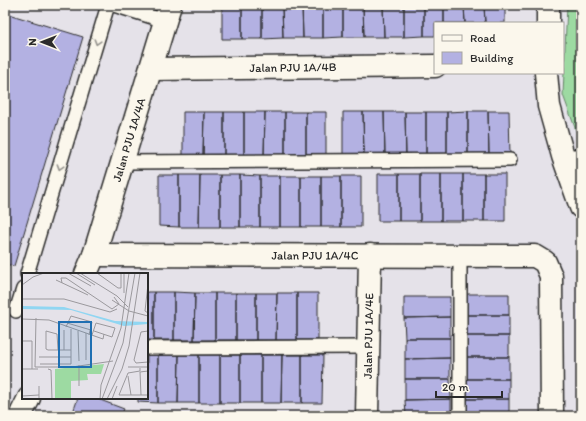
<svg xmlns="http://www.w3.org/2000/svg" width="586" height="421" viewBox="0 0 586 421" font-family="Itim,sans-serif">
<rect width="100%" height="100%" fill="#e5e2e9"/>
<filter id="ink" filterUnits="userSpaceOnUse"><feTurbulence type="fractalNoise" baseFrequency=".025" numOctaves="2"/><feDisplacementMap in="SourceGraphic" scale="8" xChannelSelector="R" yChannelSelector="G"/><feConvolveMatrix kernelMatrix="1 2 1 2 8 2 1 2 1" color-interpolation-filters="sRGB"/></filter>
<g filter="url(#ink)">
<path fill="#9ddaa2" stroke="#648266" d="M567,5h14v139l-18,-49z"/>
<path fill="#b3b1e2" stroke="#2b2b2b" d="M222,5h20v34h-20z
M242,5h20v34h-20z
M262,5h20l1,33 -21,1z
M282,5h20l1,33h-20z
M302,5h21v33h-20z
M323,5h20v32l-20,1z
M343,5h20l1,32h-21z
M363,5h20l1,32h-20z
M383,5h21v32h-20z
M404,5h20v31l-20,1z
M424,5h20v18h-9v13h-11z
M444,5h20l1,18h-21z
M464,5h20l1,18h-20z
M484,5h21v18h-20z
M5,13l78,24 -69,229 -9,-2z
M468,111h20l1,45h-21z
M468,111v45h-21v-44z
M488,111h21l1,45h-21z
M183,112h21l-1,44h-20z
M204,112h20v44h-21z
M224,112h20v44h-20z
M244,112h21l-1,44h-20z
M265,112h20v44h-21z
M285,112h21v45l-21,-1z
M306,112h20v45h-20z
M343,112h20l1,45h-21z
M363,112h21l1,45h-21z
M384,112h21l1,45h-21z
M405,112h21v44l-20,1z
M426,112h21v44h-21z
M378,174h21v47h-21z
M399,174h21v47h-21z
M420,174h21v47h-21z
M441,174h22v47h-22z
M463,174h21v47h-21z
M484,174h21v47h-21z
M159,175h20v52l-20,-1z
M179,175h21l-1,52h-20z
M200,175h20v52h-21z
M220,175h20v52h-20z
M240,175l20,1v51h-20z
M260,176h20v51h-20z
M280,176h21v51h-21z
M301,176h20v51h-20z
M321,176h20v51h-20z
M341,176h20v51h-20z
M147,292h7v48h-7z
M154,292h20v48h-20z
M174,292l21,1 -1,47h-20z
M195,293h20v47h-21z
M215,293h21v47h-21z
M236,293h20v47h-20z
M256,293h21l-1,47h-20z
M277,293h20v47h-21z
M297,293h21v47h-21z
M465,294h44v21h-44z
M404,297h46v20l-46,1z
M465,315h44v21h-44z
M450,317v21h-45l-1,-20z
M465,336h44v21h-44z
M405,338h45v20l-45,1z
M147,355h11v48l-20,-1v-4h9z
M158,355h21l-1,48h-20z
M179,355h20v48h-21z
M199,355h21v48h-21z
M220,355h20v48h-20z
M240,355h21v48h-21z
M261,355h21l-1,48h-20z
M282,355h20v48h-21z
M302,355h21l-1,48h-20z
M465,357h44v22h-44z
M450,358v21h-45v-20z
M405,379h45l1,20 -46,1z
M465,379h44v20h-44z
M78,398h17l29,11 -3,7h-47l-2,-1z
M451,399v17h-45l-1,-16z
M465,399h44v17h-44z"/>
<g fill="none" stroke-linecap="round" stroke-linejoin="round">
<defs>
<path id="lane" d="M114,5l51,16
M563,156h18
M122,162l388,-2
M27,274l81,-269
M16,311l7,-22
M147,348l221,-1
M460,416v-160"/>
<g id="street">
<path id="s1" d="M151,69l284,-3"/>
<path id="s2" d="M94,255l441,1 10,6 6,14 1,140"/>
<path id="s3" d="M86,274l8,-19 76,-250"/>
<path d="M20,416l9,-18"/>
<path id="s4" d="M367,416l3,-161"/>
</g>
<path id="secondary" d="M548,23v-18
M546,73l3,33 14,50 18,51"/>
</defs>
<use href="#lane" stroke="#2b2b2b" stroke-width="16"/>
<use href="#street" stroke="#2b2b2b" stroke-width="25"/>
<use href="#secondary" stroke="#2b2b2b" stroke-width="25"/>
<use href="#lane" stroke="#fbf7ec" stroke-width="13"/>
<use href="#street" stroke="#fbf7ec" stroke-width="22"/>
<use href="#secondary" stroke="#fbf7ec" stroke-width="22"/>
</g>
<defs><path id="oneway-chevron" d="M-2-3.5L2.5 0L-2 3.5" fill="none" stroke-width="1.6" stroke-linecap="round" stroke-linejoin="round"/></defs>
<g stroke="#93918c">
<use href="#oneway-chevron" transform="translate(97 42) rotate(107)"/>
<use href="#oneway-chevron" transform="translate(60 167) rotate(107)"/>
</g>
</g>
<g text-anchor="middle" dominant-baseline="central" stroke-width="3" stroke-linejoin="round" paint-order="stroke">
<g font-size="12" fill="#2b2b2b" stroke="#fbf7ec">
<text stroke="none"><textPath href="#s1" startOffset="142">Jalan PJU 1A/4B</textPath></text>
<text stroke="none"><textPath href="#s3" startOffset="141">Jalan PJU 1A/4A</textPath></text>
<text stroke="none"><textPath href="#s2" startOffset="221">Jalan PJU 1A/4C</textPath></text>
<text stroke="none"><textPath href="#s4" startOffset="80">Jalan PJU 1A/4E</textPath></text>
</g>
</g>
<g transform="translate(22 273)">
<rect width="126" height="126" fill="#e5e2e9"/>
<path d="M82,91l-3,10h-14l1,6 -17,1v18h-16v-30z" fill="#9ddaa2"/>
<path d="M0,33l42,1 51,14 33,1v2l-24,2 -53,-16 -49,-1z" fill="#90d6f2"/>
<path fill="none" stroke="#9b999d" stroke-width="1" d="M46,0l23,13M54,0l19,12M58,0l37,23 11,11M75,0l21,15h3v-15M34,7l32,15M40,10l-1,-5h5l46,31 7,-5 -5,-7M126,11l-3,27 3,2M0,12l11,-8 11,-4M102,20v-20M0,26h42l46,13 7,-3M90,27l17,11 19,5M14,45l-1,49h37l41,-6M0,46l27,1 54,19 1,-5M45,50l24,7M44,54l5,-11 21,6 -3,13M42,57v20M56,58l1,30M126,58l-7,1 -7,28 2,3 12,-1M64,60v27M70,62l4,-12 19,5 -3,9 -18,-6M0,68h10v28M36,77l-1,-16 -11,-3v18l2,1h23M17,84h32M18,91h31v-35M57,92v21M106,94h20M118,95v3l-12,2 -9,22h22M0,96h16M26,96l3,1 1,29M126,98l-8,1 1,23h7M106,103l3,19M17,113v13M0,123l17,-1M78,126l1,-14 20,-57 8,-55M80,126l21,-56 12,-70M85,126l15,-30 7,-23 11,-73M90,126l5,-13"/>
<path fill="#1f6fb2" fill-opacity="0.15" stroke="#1f6fb2" stroke-width="2" d="M37,49h32v45h-32z"/>
<rect width="126" height="126" fill="none" stroke="#2b2b2b" stroke-width="2"/>
</g>
<rect width="586" height="421" fill="none" stroke="#fbf7ec" stroke-width="20"/>
<rect x="10" y="10" width="566" height="401" fill="none" stroke="#2b2b2b" stroke-width="1.5" filter="url(#ink)"/>
<rect x="434" y="22" width="130" height="52" fill="#fbf7ec" stroke="#a8a59f"/>
<rect x="442" y="35" width="20" height="6" fill="#fbf7ec" stroke="#a8a59f"/>
<text x="470" y="42" font-size="12" fill="#2b2b2b">Road</text>
<rect x="442" y="52" width="20" height="12" fill="#b3b1e2" stroke="#a8a59f"/>
<text x="470" y="62" font-size="12" fill="#2b2b2b">Building</text>
<g transform="translate(42 42) rotate(270)" stroke="#fbf7ec" stroke-width="3" paint-order="stroke">
<path d="M0-3L7 15L0 10L-7 15Z" fill="#2b2b2b"/>
<text y="-6" font-size="11" font-weight="bold" text-anchor="middle" fill="#2b2b2b">N</text>
</g>
<path d="M436 391v6h66v-6" fill="none" stroke="#2b2b2b" stroke-width="2"/>
<text x="442" y="391" font-size="12" fill="#2b2b2b" stroke="#fbf7ec" stroke-width="3" paint-order="stroke">20 m</text>
</svg>
